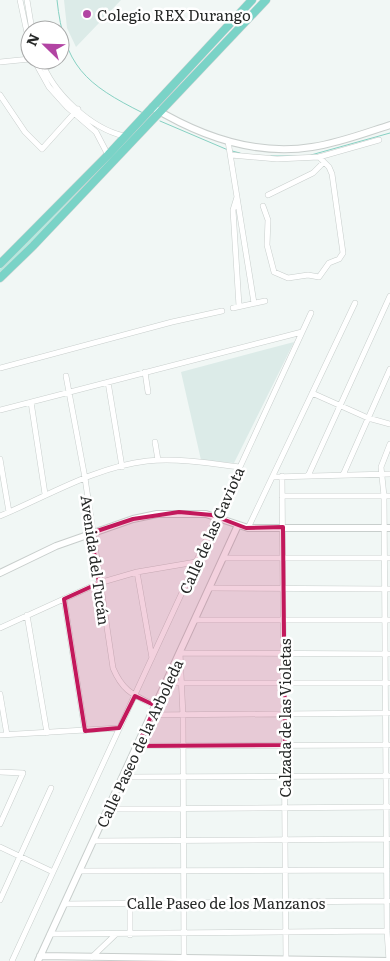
<svg xmlns="http://www.w3.org/2000/svg" width="390" height="961" viewBox="0 0 390 961" font-family="Literata,serif">
<rect width="100%" height="100%" fill="#f1f7f5"/>
<path fill="#dcebe8" d="M64,0h57l-45,47 -9,-19z
M294,342l-60,121 -33,-3 -20,-88z"/>
<path fill="#aeeee1" d="M101,165l3,3 -104,109v-8z"/>
<g fill="none" stroke-linecap="round" stroke-linejoin="round">
<path stroke="#87d1c3" stroke-width="1" d="M57,0c7,66 28,84 86,113
M160,121l68,29
M232,151l8,2
M311,155l79,-22
M271,156h26"/>
<defs>
<path id="minor" d="M20,0l10,47
M27,0l5,30
M34,60l15,27 18,20 29,25 12,23
M41,60c12,33 49,68 83,76
M0,62l30,-3
M0,95l25,37 17,17 36,-40
M228,141l26,162
M231,155l46,4 42,-2 60,-17
M268,195l45,-22 11,-11
M237,197l-4,13 6,96
M263,206l5,14 -1,25 7,27 14,6 20,-3 11,2 10,-14 10,-4 4,-6 -11,-79 -3,-7 -10,-10
M233,308l32,-7
M0,368l172,-46 50,-11
M145,372l3,20
M66,376l19,102 28,190c10,24 21,27 43,38
M108,382l14,85
M312,393l56,25 22,6
M31,402l14,92
M0,410l302,-78
M155,442l3,18
M0,459l9,53
M343,475l47,-106
M282,476l4,484
M308,476l82,-180
M273,477l117,-3
M282,496h108
M0,516c48,-20 95,-49 147,-55 30,-3 62,2 92,6
M248,528l107,-225
M223,558h167
M137,572l15,86
M209,588l181,1
M64,599l21,132
M27,615l20,118
M195,620h195
M0,628l99,-45 38,-11 59,-10
M166,683h224
M0,694l7,41
M151,715l239,-2
M0,735l119,-7
M137,746l252,-1
M0,772l23,1 -23,51
M123,777l267,-1
M109,809l281,-2
M94,841l294,-2
M0,847l53,25
M79,871l308,-1
M0,900l51,-112
M130,903v32
M65,904l323,-3
M50,934l337,-3
M92,957l23,-22
M184,958l-1,-242 -3,-63 210,1
M12,961l299,-648
M389,961l-2,-30 -3,-435 -3,-29 9,-23"/>
<path id="tertiary" d="M152,107c48,29 104,49 160,40 27,-4 53,-14 78,-22
M0,573l56,-27 77,-27 24,-5h49l42,14h142
M40,956l350,5
M38,961l200,-436"/>
<path id="primary" d="M0,264l108,-109 144,-155
M0,278l33,-32 233,-246"/>
</defs>
<use href="#minor" stroke="#c8cecc" stroke-width="6"/>
<use href="#tertiary" stroke="#c8cecc" stroke-width="8"/>
<use href="#primary" stroke="#d4d4d4" stroke-width="9"/>
<use href="#minor" stroke="#fff" stroke-width="5"/>
<use href="#tertiary" stroke="#fff" stroke-width="6"/>
<use href="#primary" stroke="#7ad3c7" stroke-width="8"/>
</g>
<path fill="#c2185b" fill-opacity="0.2" stroke="#c2185b" stroke-width="4" stroke-linejoin="round" d="M179,512l33,3 34,13 37,-1 2,218 -148,1 19,-40 -21,-10 -16,32 -34,3 -21,-132 35,-16 -8,-50 42,-14z"/>
<circle fill="#b244a3" stroke="#fff" stroke-width="2" cx="87" cy="14" r="5"/>
<g text-anchor="middle" dominant-baseline="central" stroke-width="5" stroke-linejoin="round" paint-order="stroke">
<g font-size="15" fill="#262827" stroke="#fff" text-anchor="start">
<text x="97" y="14">Colegio REX Durango</text>
</g>
<g font-size="15" fill="#262827" stroke="#fff">
<text transform="translate(211 530) rotate(-66)">Calle de las Gaviota</text>
<text transform="translate(96 560) rotate(82)">Avenida del Tucán</text>
<text transform="translate(284 718) rotate(-90)">Calzada de las Violetas</text>
<text transform="translate(139 743) rotate(-65)">Calle Paseo de la Arboleda</text>
<text x="226" y="902">Calle Paseo de los Manzanos</text>
</g>
</g>
<g transform="translate(45 45) rotate(293)"><circle r="24" fill="#ffffff" stroke="#a8a9a9"/>
<path d="M0-4L9 19L0 12L-9 19Z" fill="#b244a3"/>
<text y="-8" font-size="14" font-weight="bold" text-anchor="middle" fill="#262827">N</text>
</g>
</svg>
